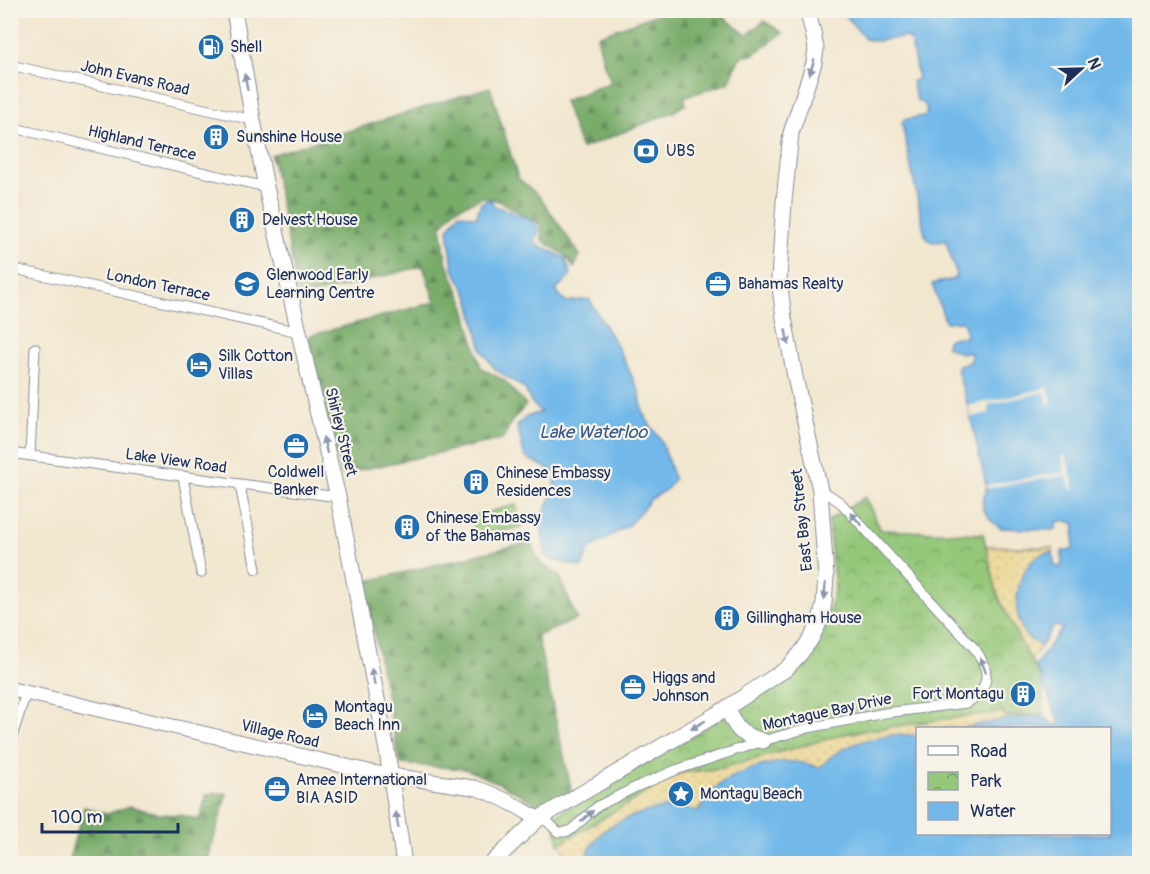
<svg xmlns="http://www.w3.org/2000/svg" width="1150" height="874" viewBox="0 0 1150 874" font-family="Pangolin,sans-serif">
<defs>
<pattern id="forest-firs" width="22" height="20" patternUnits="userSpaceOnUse" patternTransform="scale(1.5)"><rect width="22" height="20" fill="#78ac69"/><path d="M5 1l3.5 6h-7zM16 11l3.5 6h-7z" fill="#628c5a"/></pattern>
<pattern id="sand-dots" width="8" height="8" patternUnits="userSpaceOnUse" patternTransform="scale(1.5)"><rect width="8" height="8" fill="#eeda9e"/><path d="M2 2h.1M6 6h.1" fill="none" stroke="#ccbb8a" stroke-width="1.8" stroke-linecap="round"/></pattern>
<pattern id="park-crowns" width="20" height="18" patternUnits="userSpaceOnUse" patternTransform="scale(1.5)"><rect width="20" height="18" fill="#95c879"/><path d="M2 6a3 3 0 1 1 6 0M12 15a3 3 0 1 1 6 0" fill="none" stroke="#79a366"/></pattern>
</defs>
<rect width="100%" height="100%" fill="#f7f3e8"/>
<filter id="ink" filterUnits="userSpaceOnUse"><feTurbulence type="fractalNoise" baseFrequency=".0167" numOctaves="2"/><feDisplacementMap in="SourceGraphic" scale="12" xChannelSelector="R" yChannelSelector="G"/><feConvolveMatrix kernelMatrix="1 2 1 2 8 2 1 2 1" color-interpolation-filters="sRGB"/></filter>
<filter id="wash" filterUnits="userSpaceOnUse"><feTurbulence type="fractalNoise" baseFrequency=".008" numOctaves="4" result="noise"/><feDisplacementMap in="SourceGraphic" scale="24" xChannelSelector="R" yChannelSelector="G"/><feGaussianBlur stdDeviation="1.35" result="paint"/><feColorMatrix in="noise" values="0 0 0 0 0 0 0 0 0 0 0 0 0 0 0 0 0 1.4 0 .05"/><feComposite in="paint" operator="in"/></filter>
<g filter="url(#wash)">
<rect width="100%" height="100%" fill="#f2e7cf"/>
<path fill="#95c879" stroke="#587c6c" stroke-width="1.5" d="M516,505l5,22 -45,11 -6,-21z"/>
<path fill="url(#forest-firs)" stroke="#4a6e64" stroke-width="1.5" d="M668,10l45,1 8,4 26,20 17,-14 19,12 -31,22 -12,2 -11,26 -45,14 2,7 -13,8 -92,37 -17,-48 47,-19 -7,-18 -7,-28z
M490,87l28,91 21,18 41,59 -6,13 -9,-13 -23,-15 -1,-15 -42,-24 -16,-4 -28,12 -14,17 5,35 17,40 18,67 24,13 21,24 -14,16 -9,18 -162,35 -33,-138 127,-34 -12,-36 -124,32 -28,-143z
M530,542l11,22 18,11 18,44 -40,17 35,156 -20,11 -13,2 -38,-21 -36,-15 -64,-5 -4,-15 -33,-167z
M227,793l-20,70h-139l16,-56 23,7 23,-8 29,8 23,1 17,5 8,-26z"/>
<path fill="url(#sand-dots)" stroke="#84847e" stroke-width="1.5" d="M985,546l68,2v8l-12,81 4,4 -14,19 -22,-38 -12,-29z
M1002,712l4,4h36l-26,12h-98l-1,18 -88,22 -124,41 -112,54h-18l-16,-19 120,-71 43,-5 126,-35 96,-14z"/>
<path fill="url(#park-crowns)" stroke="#587c6c" stroke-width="1.5" d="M865,497l16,33 102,4 14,59 25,53 20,33 1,35 -37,2 -4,-4 -58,7 -96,14 -126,35 -43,5 -120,71 -5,-28 183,-106 57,-38 30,-42 11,-43 -7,-66z"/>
<path fill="#72b9ea" stroke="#4674a4" stroke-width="1.5" d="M842,11h297v852l-555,1c3,-10 7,-18 13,-26 12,-16 49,-28 69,-30 11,-1 22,1 33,3 3,-5 5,-12 9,-16 8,-10 20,-16 31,-21 26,-11 52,-18 80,-6 7,-6 12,-12 19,-16 21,-13 56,-20 79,-16l1,98h192v-106h-147l43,-9 36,-3 14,10 2,-1 1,-7 -6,-9 -5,-15 -6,-8v-7l-7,-12 15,-23 13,-16 -10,-2 -12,20c-4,-2 -9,-5 -12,-7 -23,-22 -12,-87 24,-87l1,13 6,3 2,-6v-11h8l3,-4 2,-22c-3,-4 -13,-5 -18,-3l-1,7 -4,1 -51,-2c-9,-5 -21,-18 -18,-28 2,-6 4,-8 3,-15l-18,-79 -11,-37 1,-4 13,-3v-8l-3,-2 -8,1 -14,-7c0,-11 12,-8 20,-9l-2,-14 -3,-2 -15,1 -1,-2 -13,-36 22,-5 2,-5 -10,-33 -13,1 -5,-2 -3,-5 -23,-111 1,-4 21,-4 3,-3 -2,-9 -8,-3 -5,-18 1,-2 5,-2 -7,-37 -5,-5 -30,4 -11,-2z
M491,199l3,7 35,13 10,9 -4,15 30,15 6,17 -15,15 9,12 24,-3 28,47 22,45 4,22 7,12 11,15 13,39 -6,9 -18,12 -21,25 -40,24 -7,18 -36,-9 -6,-39c9,-15 16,-29 16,-46l-31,-16 -8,-31 9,-9 15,-5 -10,-10 -6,-13 -30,-20 -13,-18 -13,-54 -16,-29 -5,-39 11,-16 17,4 5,-14z"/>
<path fill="#f2e7cf" d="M1048,388l4,15 -4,1 -3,-12 -57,13 1,8 -18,4 -3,-11z
M1066,456l8,33 -3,1 -5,-15 -79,13 -1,-3 79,-13 -3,-15z"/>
</g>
<g filter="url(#ink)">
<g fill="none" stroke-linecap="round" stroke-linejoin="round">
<defs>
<path id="minor" d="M10,65l243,55
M10,127l256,60
M10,268l289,64
M10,453l328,44
M30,456l5,-108
M183,477l18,96
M240,485l16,84
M10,743l16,-50
M538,819l9,2 11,11h7l6,-2 27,-24 40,-20 38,-16 87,-29 45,-13 77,-15 82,-10c24,-15 24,-32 8,-54l-134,-146 -10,-7 -11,-6"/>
<path id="secondary" d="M10,689l365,84 101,15c24,8 42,18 62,31"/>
<path id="trunk" d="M234,10l19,110 13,67 45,198 27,112 49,254 17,113
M727,708c10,23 12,26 36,33
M491,864l47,-45 184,-108 64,-42 14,-15 11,-15 9,-18 4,-18 2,-26 -6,-87 -25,-113 -11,-59 -5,-39 5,-78 7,-68 23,-70 2,-14 -3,-17 -6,-22"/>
</defs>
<use href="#minor" stroke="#868b96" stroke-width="11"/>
<use href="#secondary" stroke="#868b96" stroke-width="16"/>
<use href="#trunk" stroke="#868b96" stroke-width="17"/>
<use href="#minor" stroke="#fff" stroke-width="9"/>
<use href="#secondary" stroke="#fff" stroke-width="14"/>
<use href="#trunk" stroke="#fff" stroke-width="15"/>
</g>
<defs><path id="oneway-solid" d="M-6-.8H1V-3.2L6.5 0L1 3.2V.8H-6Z" transform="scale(1.5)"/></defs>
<g fill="#8d97ae">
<use href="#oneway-solid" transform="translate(812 67) rotate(106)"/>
<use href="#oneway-solid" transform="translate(246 82) rotate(-100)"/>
<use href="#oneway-solid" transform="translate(787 337) rotate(79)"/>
<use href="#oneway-solid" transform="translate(325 445) rotate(-104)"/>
<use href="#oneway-solid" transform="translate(856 519) rotate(-133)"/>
<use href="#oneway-solid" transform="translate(825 591) rotate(94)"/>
<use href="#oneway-solid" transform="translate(983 665) rotate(-111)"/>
<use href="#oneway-solid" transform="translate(373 677) rotate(-101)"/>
<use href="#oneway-solid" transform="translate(698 725) rotate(150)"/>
<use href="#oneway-solid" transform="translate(587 816) rotate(-42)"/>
<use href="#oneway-solid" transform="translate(397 820) rotate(-100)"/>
</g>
</g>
<defs>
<symbol id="fuel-disc" viewBox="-11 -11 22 22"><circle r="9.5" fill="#1f6fb2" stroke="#f7f3e8"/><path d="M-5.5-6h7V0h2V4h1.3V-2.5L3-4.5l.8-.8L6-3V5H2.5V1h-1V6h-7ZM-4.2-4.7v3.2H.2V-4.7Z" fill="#fff"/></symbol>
<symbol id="building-disc" viewBox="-11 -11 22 22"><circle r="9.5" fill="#1f6fb2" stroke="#f7f3e8"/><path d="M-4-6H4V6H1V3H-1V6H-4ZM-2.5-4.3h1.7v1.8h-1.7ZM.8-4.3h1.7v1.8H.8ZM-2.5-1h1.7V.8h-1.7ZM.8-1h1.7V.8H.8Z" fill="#fff"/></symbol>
<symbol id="bank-disc" viewBox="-11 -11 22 22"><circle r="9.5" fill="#1f6fb2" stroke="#f7f3e8"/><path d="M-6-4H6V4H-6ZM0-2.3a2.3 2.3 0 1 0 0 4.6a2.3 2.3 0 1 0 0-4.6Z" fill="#fff"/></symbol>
<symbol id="school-disc" viewBox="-11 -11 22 22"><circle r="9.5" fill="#1f6fb2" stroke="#f7f3e8"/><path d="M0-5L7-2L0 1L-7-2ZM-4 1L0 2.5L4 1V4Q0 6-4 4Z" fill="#fff"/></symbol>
<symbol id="office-disc" viewBox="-11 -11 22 22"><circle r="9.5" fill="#1f6fb2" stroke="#f7f3e8"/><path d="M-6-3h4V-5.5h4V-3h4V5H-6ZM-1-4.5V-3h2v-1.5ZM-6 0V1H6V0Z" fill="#fff"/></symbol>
<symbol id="hotel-disc" viewBox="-11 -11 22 22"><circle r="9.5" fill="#1f6fb2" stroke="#f7f3e8"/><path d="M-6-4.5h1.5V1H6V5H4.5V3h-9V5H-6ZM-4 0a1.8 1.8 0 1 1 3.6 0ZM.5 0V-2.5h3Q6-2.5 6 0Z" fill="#fff"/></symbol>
<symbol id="sight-disc" viewBox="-11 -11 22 22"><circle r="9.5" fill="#1f6fb2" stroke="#f7f3e8"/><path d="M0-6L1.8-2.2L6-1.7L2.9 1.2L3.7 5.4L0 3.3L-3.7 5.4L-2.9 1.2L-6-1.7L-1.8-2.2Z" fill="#fff"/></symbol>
</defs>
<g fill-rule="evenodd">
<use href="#fuel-disc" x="196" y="32" width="30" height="30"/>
<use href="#building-disc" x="201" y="122" width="30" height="30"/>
<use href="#bank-disc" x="631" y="136" width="30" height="30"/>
<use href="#building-disc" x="227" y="205" width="30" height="30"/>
<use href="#school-disc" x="232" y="269" width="30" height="30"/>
<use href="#office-disc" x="703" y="269" width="30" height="30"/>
<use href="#hotel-disc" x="184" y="350" width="30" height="30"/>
<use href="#office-disc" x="281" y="431" width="30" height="30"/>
<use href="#building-disc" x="461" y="467" width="30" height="30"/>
<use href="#building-disc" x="392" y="512" width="30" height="30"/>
<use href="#building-disc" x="712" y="603" width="30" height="30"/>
<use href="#office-disc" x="618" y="672" width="30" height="30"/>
<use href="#building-disc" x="1008" y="679" width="30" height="30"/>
<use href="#hotel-disc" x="300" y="701" width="30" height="30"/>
<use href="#office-disc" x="262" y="774" width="30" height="30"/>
<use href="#sight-disc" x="666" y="779" width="30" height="30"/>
</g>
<g text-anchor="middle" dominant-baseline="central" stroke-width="4.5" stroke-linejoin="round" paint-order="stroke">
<g font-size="16" fill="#1b2f5e" stroke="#f7f3e8" text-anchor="start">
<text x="230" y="47">Shell</text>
<text x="236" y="137">Sunshine House</text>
<text x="666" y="151">UBS</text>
<text x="262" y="220">Delvest House</text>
<text x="266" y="275">Glenwood Early<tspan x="266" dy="18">Learning Centre</tspan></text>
<text x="738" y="284">Bahamas Realty</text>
<text x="218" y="356">Silk Cotton<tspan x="218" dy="18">Villas</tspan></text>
<text x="296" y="472" text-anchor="middle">Coldwell<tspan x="296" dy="18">Banker</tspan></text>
<text x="496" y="473">Chinese Embassy<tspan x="496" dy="18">Residences</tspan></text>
<text x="426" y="518">Chinese Embassy<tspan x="426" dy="18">of the Bahamas</tspan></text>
<text x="746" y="618">Gillingham House</text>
<text x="652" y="678">Higgs and<tspan x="652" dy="18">Johnson</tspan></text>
<text x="1004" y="694" text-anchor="end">Fort Montagu</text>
<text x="334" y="707">Montagu<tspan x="334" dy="18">Beach Inn</tspan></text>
<text x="296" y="780">Amee International<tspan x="296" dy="18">BIA ASID</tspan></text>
<text x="700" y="794">Montagu Beach</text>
</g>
<g font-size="16" fill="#1b2f5e" stroke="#f7f3e8">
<text transform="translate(135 78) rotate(13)">John Evans Road</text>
<text transform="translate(142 143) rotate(13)">Highland Terrace</text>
<text transform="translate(158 285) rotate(12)">London Terrace</text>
<text transform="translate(341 432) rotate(76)">Shirley Street</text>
<text transform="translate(176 461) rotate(8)">Lake View Road</text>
<text transform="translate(802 520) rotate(-96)">East Bay Street</text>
<text transform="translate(827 712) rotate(-12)">Montague Bay Drive</text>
<text transform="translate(280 734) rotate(13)">Village Road</text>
</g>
<g font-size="18" font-style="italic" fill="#355888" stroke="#f7f3e8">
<text x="593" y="432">Lake Waterloo</text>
</g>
</g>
<rect width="1150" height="874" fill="none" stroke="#f7f3e8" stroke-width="36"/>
<rect x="916" y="727" width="195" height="108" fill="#f7f3e8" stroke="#9fa5b1" stroke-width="1.5"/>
<rect x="928" y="746" width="30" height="9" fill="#ffffff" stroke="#9fa5b1" stroke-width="1.5"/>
<text x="970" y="757" font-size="18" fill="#1b2f5e">Road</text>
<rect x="928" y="772" width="30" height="18" fill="url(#park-crowns)" stroke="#9fa5b1" stroke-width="1.5"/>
<text x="970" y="787" font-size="18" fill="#1b2f5e">Park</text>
<rect x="928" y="802" width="30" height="18" fill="#72b9ea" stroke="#9fa5b1" stroke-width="1.5"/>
<text x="970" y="817" font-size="18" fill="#1b2f5e">Water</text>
<g transform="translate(1081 69) rotate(68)" stroke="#f7f3e8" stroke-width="4.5" paint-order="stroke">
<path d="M0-4.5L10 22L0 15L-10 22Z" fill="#1b2f5e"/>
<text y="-9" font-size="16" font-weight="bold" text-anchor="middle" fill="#1b2f5e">N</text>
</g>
<path d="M42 823v9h136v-9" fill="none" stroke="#1b2f5e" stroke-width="3"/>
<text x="51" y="823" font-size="18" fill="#1b2f5e" stroke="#f7f3e8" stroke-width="4.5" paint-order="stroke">100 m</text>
</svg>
